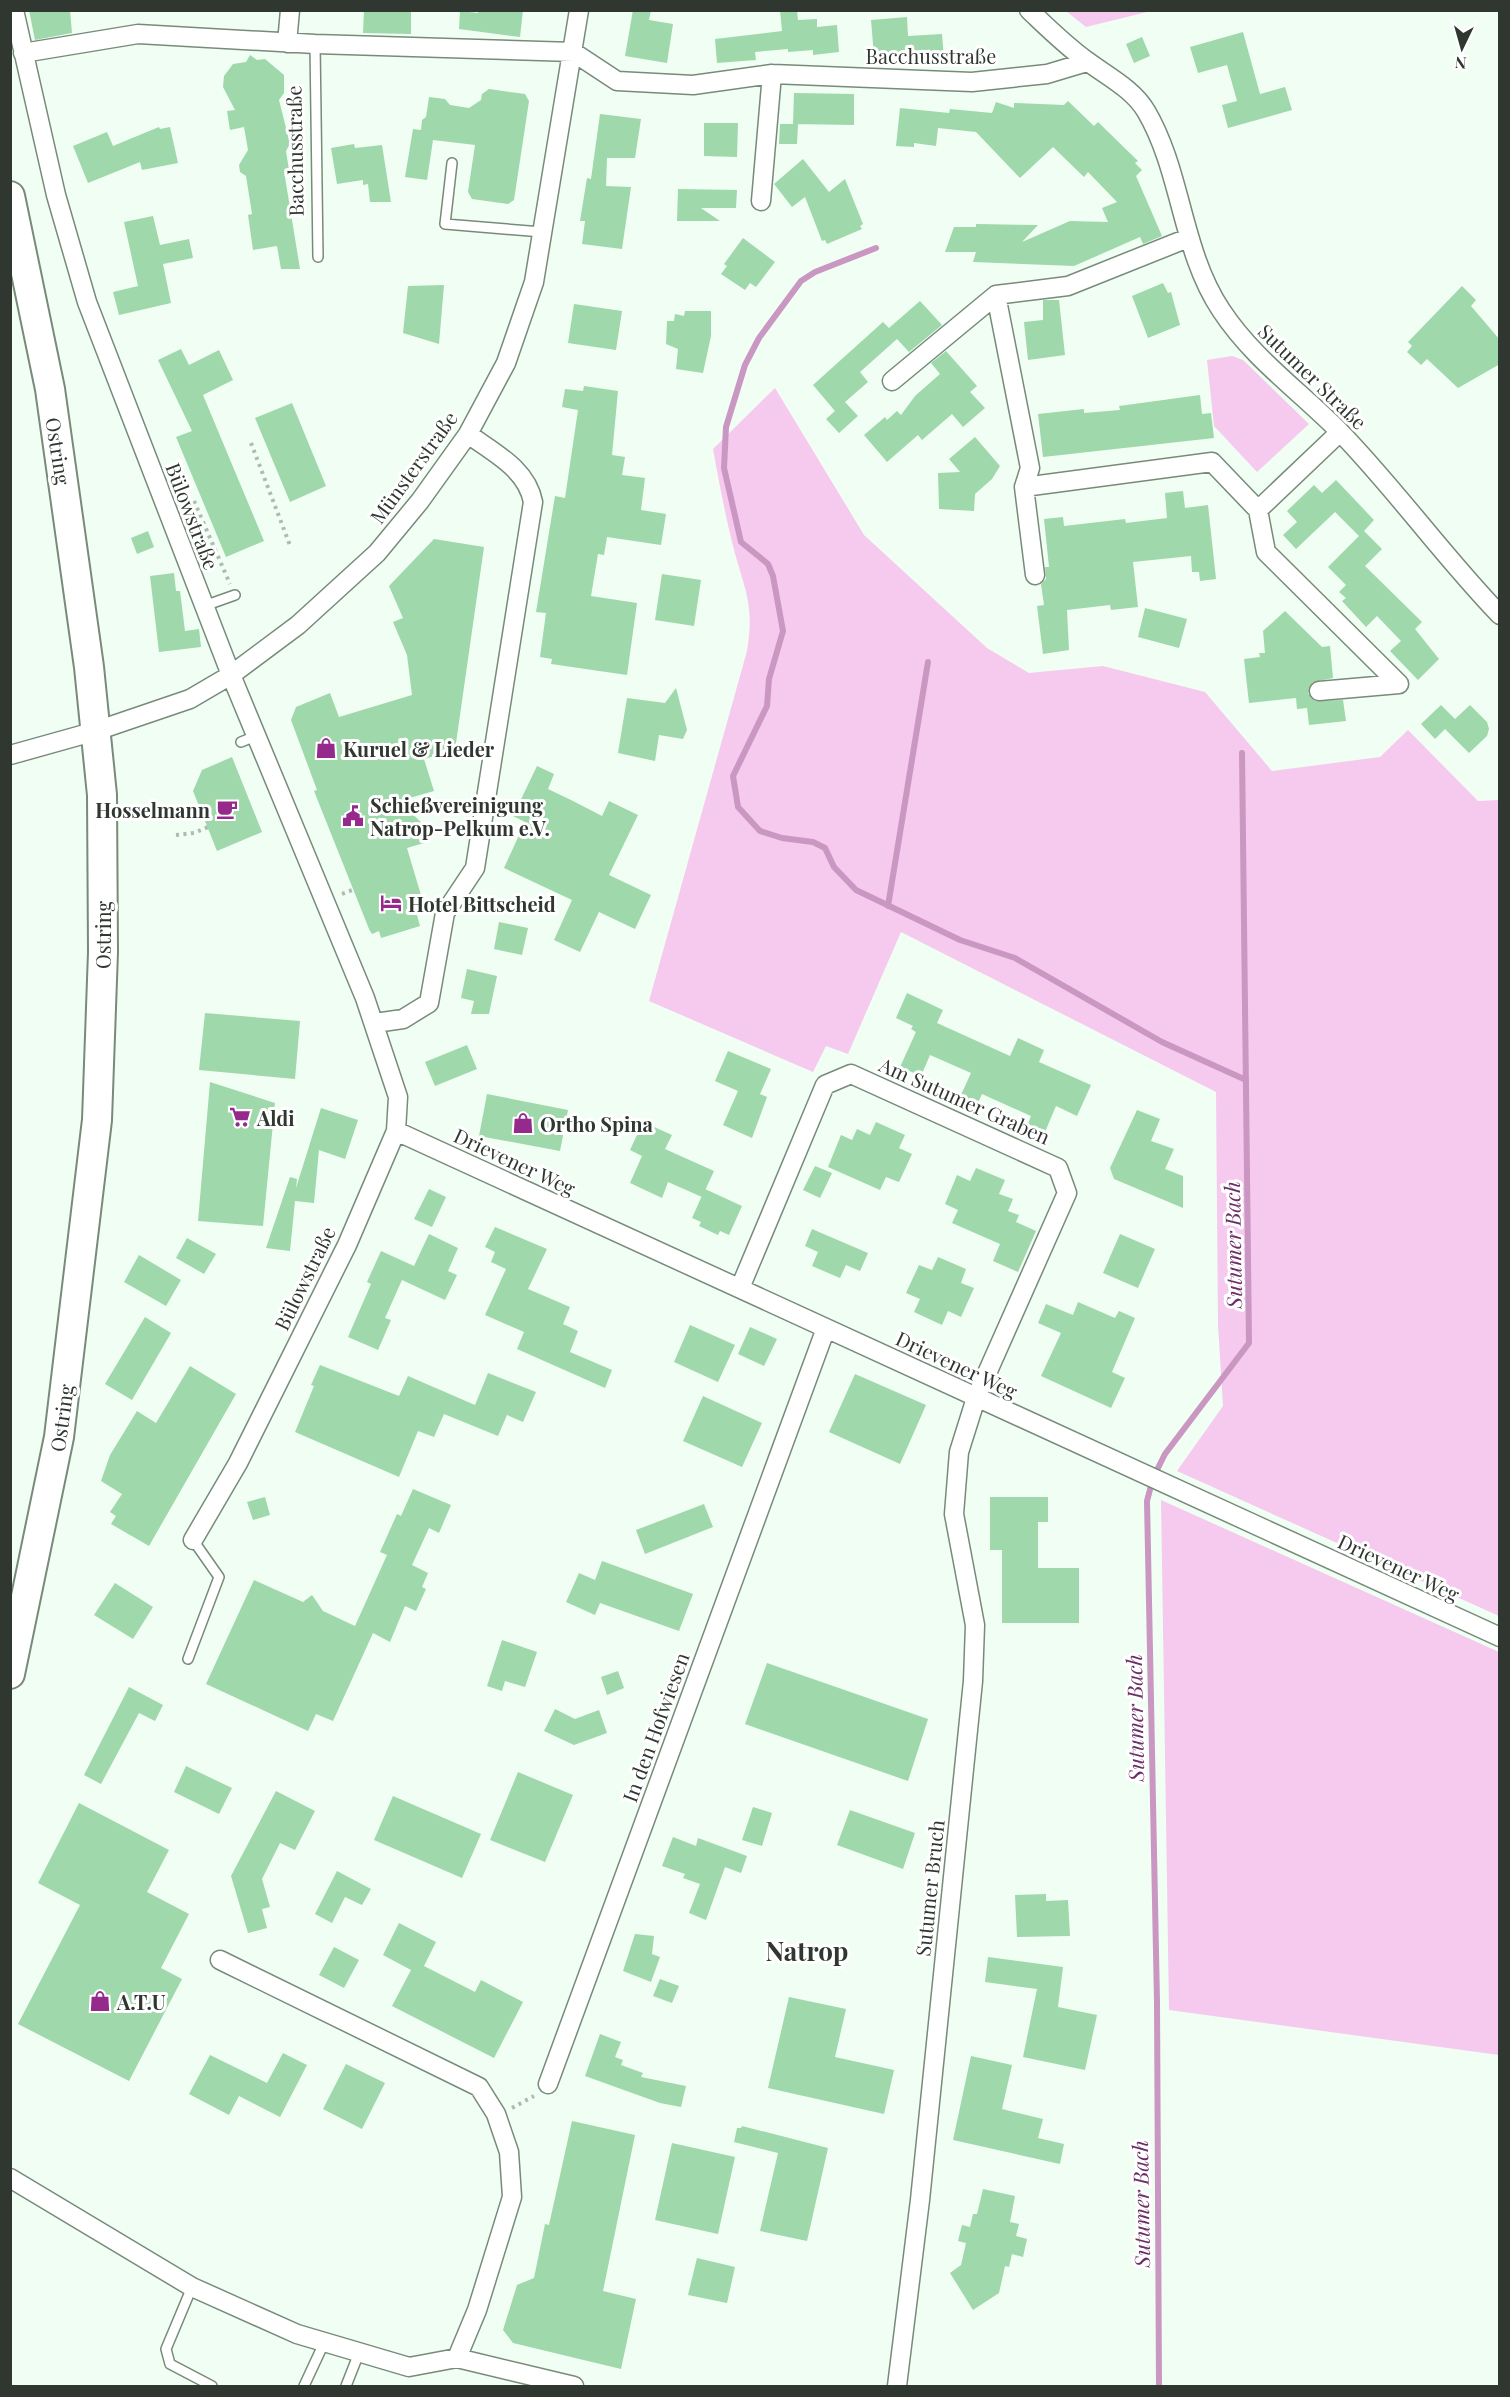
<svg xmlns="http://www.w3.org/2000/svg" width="1510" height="2397" viewBox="0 0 1510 2397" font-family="'Playfair Display',serif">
<rect width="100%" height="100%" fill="#f1fef3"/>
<path fill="#f5caee" d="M1066,11h85l-65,16z
M1232,356l11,4 66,64 -52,48 -43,-46 -7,-66z
M775,388l89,147 123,113 42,25 74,-7 102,26 67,79 108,-14 28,-27 70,71 21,-1v816l-322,-145 46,-65 -5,-81 -2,-233 -315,-160 -53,122 -22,-8 -13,26 -164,-71 98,-350c8,-48 -3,-62 -14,-105 -8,-32 -14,-64 -20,-97z
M1161,1500l338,152v403l-330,-45z"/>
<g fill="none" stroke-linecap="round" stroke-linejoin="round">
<path stroke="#ca96c2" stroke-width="6" d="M876,248l-61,24 -14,9 -42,57 -14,27 -19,62 -2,41 17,74 27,22 5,12 10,55 -14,48 -2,27 -34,70 5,31 22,24 22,7 31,4 12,6 9,19 22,23 104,50 55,18 147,84 84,38
M888,906l40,-244
M1159,2386l-2,-384 -10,-501 6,-23 12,-24 84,-111 -7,-590"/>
</g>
<path fill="#9fd8aa" d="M29,10h41l2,23 -37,7z
M364,10h47v24l-48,-1z
M478,10h45l-3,27 -61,-8 1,-18 18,2z
M633,10h18l-2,10 24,4 -6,39 -42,-7z
M780,10h17l1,10 19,-1v8l20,-2 2,27 -26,3v-5l-25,2v-3l-33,3 1,8 -39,3 -2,-24 67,-8z
M907,17l1,19 34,-2 2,25 -19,2 -1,-9 -50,4 -3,-36z
M1243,32l17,62 25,-7 7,23 -64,18 -6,-23 15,-4 -10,-36 -29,8 -8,-26z
M1142,37l8,19 -16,7 -8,-19z
M250,55l7,5 8,-1 19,16v18l-5,7 11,44 -4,7 3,19 -5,1 16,98h-19l-4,-23 -24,4 -5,-35 4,-1 -6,-38 -6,-4 -1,-7 9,-15 -4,-23 -14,3 -3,-19 8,-1 -12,-23 1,-11 9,-12 13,-2z
M489,89l36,5 4,7 -15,99 -6,4 -36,-5 -4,-7 7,-47 -42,-5 -6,40 -22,-3 8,-48 8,1 1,-10 4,-3 3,-20 16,2 5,6 19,3 12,-8 1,-6z
M794,93l60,1v31l-61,-1z
M1068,101l26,25 4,-4 40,39 -3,2 7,7 -6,6 26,60 -19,8 -3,-7 -66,29 -101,-4 3,-10h-31l9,-25h22v-3l62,1 -16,17 48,-21 38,1 -6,-14 15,-6 -29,-30 -4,5 -31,-30 -33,31 -44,-46 -38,-4 -2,18 -22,-3v4l-18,-1 4,-38 49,5 1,-4 42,4 4,-11 18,6v-5l50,2z
M600,114l41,5 -6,39h-28l-1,28 25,1 -9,62 -40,-5 3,-23h-5l7,-43 4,1z
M704,123h34l-1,34 -33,-1z
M780,124h18l-1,20h-18z
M159,127l1,2 10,-2 8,36 -36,7 -2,-8 -52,21 -15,-37 34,-14 6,14z
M354,144l1,4 27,-3 9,57h-21l-2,-18 -5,1v-5l-26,4 -6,-36z
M803,159l26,33 16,-13 18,45 -3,2 2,3 -35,15 -2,-4 -3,1 -17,-44 -13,10 -18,-23z
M678,189l59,1 -1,18h-35l19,13h-43z
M153,216l7,29 29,-6 4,19 -30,6 8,39 -52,12 -6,-23 25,-6 -14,-64z
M743,238l32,24 -19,25 -6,-4 -5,7 -24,-16 6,-8 -3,-2z
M1163,283l5,10 3,-1 9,33 -32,13 -16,-42z
M444,285l-5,59 -36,-11 5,-47z
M1462,286l14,14 -5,6 29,34v24l-42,24 -31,-29 -6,6 -14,-13 5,-6 -4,-4z
M1043,300h16l6,55 -37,5 -4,-38 19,-2z
M920,301l22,24 -33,27 -12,-13 -37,33 8,10 -23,20 13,14 -19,17 -13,-14 9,-8 -22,-26 70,-63 6,6z
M574,304l48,7 -6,39 -48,-7z
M685,311h26v25l-8,37 -27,-4 2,-20 -12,-5 1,-23h7l1,-7 9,2z
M181,349l8,16 30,-15 14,30 -30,15 61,146 -38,16 -50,-120 16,-6 -34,-71z
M946,351l31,35 -7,6 15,16 -22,19 -11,-13 -30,26 -4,-5 -31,27 -23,-27 21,-18 2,3 10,-9 4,4 14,-19 25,-22 -9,-11z
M584,386l34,5 -6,64 13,2 -3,18 23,3 -4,32 25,4 -5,31 -54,-8 -3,18 -6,-1 -7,42 46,7 -10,72 -76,-11 1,-5 -12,-2 6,-44 -10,-1 19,-116 10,2 13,-88 -16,-3 3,-18 18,2z
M1200,395l2,19 9,-1 3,25 -171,19 -5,-43 46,-5v4l36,-3 -1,-4z
M292,403l34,83 -36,16 -35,-84z
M975,437l25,29 -8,13 -17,15 -1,17 -35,-2 -1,-36 22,-1 -11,-13z
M1336,480l38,40 -10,11 18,18 -17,17 57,56 -7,7 24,30 -21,21 -28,-29 11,-10 -24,-25 -11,11 -24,-26 4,-3 -7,-6 7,-7 -18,-18 31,-31 -24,-24 -39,37 -13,-14 14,-13 -10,-11 27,-26 8,8z
M1183,491l2,17 23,-3 8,74 -16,2 -1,-9h-7l-1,-16 -58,6 5,45 -27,3 -1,-5 -43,5 2,40 -26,4 -6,-48 7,-1 -3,-21 5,-5 -1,-12h4l-5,-48 19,-2 1,9 61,-7 1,4 41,-5 -2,-25z
M148,531l6,16 -17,7 -6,-16z
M434,539l50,8 -29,203 -31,9 10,32 -35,10 30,29 -2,12 -20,6 19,64 -9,3 3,11 -39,12 -2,-7 -7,3 -3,-5 -55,-138 3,-1 -26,-70 5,-13 34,-14 9,24 73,-22 -5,-40 -14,-33 10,-4 -14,-32z
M174,573l2,18h4l5,40 14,-2 2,18 -42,5 -9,-76z
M662,574l39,6 -7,46 -39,-6z
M1145,608l42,11 -8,29 -41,-11z
M1285,611l37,36 8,-1 3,32 -20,4 -5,11 7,8 28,-1 3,21 -37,4 -2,-17 -10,1 -1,-11 -47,5 -5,-44 16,-2 -1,-4h6l-2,-22z
M676,688l11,42 -4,9 -24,-4 -4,26 -37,-8 9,-55 38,5z
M1441,705l14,14 15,-14 17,17 2,7 -2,7 -18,17 -24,-24 -10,10 -14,-15z
M232,757l30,75 -45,19 -24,-60 9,-21z
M537,766l17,8 -6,15 25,12 29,15 7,-15 29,14 -29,60 42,20 -16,34 -36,-17 -19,40 -26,-12 18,-40 -68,-32 21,-46 -12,-6z
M499,922l29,6 -6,27 -28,-6z
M467,969l30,7 -8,38h-18l3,-13 -13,-3z
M907,993l36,17 -6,13 73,33 8,-18 26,12 -5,12 52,23 -14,31 -21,-10 -11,26 -17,-8 3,-8 -49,-22 -5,11 -17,-8 11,-24 -41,-18 -9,21 -21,-9 16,-35 -5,-3 2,-3 -17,-8z
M205,1013l95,8 -5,58 -96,-9z
M467,1045l10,24 -42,17 -10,-24z
M728,1051l43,18 -11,25 7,3 -15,41 -29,-13 15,-34 -23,-10z
M210,1082l65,21 -12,123 -65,-5z
M487,1094l81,16 -8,41 -81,-15z
M321,1108l37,12 -13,39 -26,-9 -5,53 -19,-2 -5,50 -24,-3 24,-71 7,2 -1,9z
M1137,1110l23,9 -9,22 23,8 -9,20 18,7v32l-69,-29 -4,-11z
M643,1122l29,13 -7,14 49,22 -12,26 -34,-15 -6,16 -32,-15 12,-27 -12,-6z
M876,1122l29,13 -6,13 13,6 -13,28 -13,-5 -6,13 -52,-23 13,-32 11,5 5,-11 13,6z
M815,1166l17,7 -12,25 -17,-8z
M976,1168l29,12 -6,14 14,5 -5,12 11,4 -3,7 20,9 -18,41 -25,-11 7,-17 -48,-21 6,-13 -13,-6 12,-29 13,6z
M429,1189l17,8 -14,30 -18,-8z
M705,1189l37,17 -13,29 -9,-4 -2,4 -19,-9 2,-4 -9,-4z
M495,1227l52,22 -19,40 42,18 -7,17 15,7 -8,21 42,18 -7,18 -88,-39 7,-17 -39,-17 21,-46 -15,-7 4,-10 -10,-5z
M812,1229l56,24 -8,18 -14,-6 -6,13 -28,-12 6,-14 -13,-6z
M429,1234l29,14 -10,23 9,4 -12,25 -43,-20 -17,38 6,2 -13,30 -30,-13 23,-53 -4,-2 14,-31 33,15z
M1120,1234l35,15 -17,39 -35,-15z
M187,1238l29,16 -12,20 -28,-16z
M139,1255l42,25 -15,26 -42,-24z
M938,1257l28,12 -5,14 13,5 -13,29 -13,-6 -6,14 -28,-13 6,-13 -14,-6 13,-28 13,5z
M1078,1302l37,16 4,-7 16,7 -23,54 13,6 -14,30 -70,-32 20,-43 -23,-10 8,-19 27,11z
M145,1317l26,16 -39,67 -27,-16z
M690,1325l45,20 -17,37 -44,-20z
M750,1327l27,12 -13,27 -26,-12z
M320,1365l79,31 9,-20 67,29 13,-32 48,19 -13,30 -16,-7 -9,21 -54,-22 -10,23 -16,-6 -19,46 -104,-45 19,-46 -3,-1z
M190,1366l46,28 -87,152 -38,-22 5,-8 -6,-4 12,-18 -21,-13 9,-26 27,-44 19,12z
M855,1374l71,31 -26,59 -71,-32z
M703,1396l59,27 -20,44 -59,-26z
M413,1489l38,16 -12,28 -10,-5 -17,37 16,8 -6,14 4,2 -10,22 -11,-5 -15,36 -17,-9 -40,88 -17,-7 -8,17 -102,-47 48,-104 49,22 9,-7 11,16 32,15 32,-71 -7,-3 17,-38 4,2z
M265,1497l5,18 -17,5 -6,-18z
M990,1497h58v25h-10v46h41v55h-77v-73h-12z
M704,1504l9,23 -68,27 -9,-24z
M602,1561l91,33 -14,37 -79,-28 -5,12 -29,-13 13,-29 16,7z
M115,1583l38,24 -20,32 -39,-24z
M502,1640l35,12 -12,35 -20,-6 -3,10 -15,-5z
M767,1663l161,56 -20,62 -163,-57z
M618,1671l6,17 -17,7 -6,-18z
M129,1687l34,18 -8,16 -16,-8 -38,71 -17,-9z
M555,1709l20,10 24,-9 8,23 -33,12 -30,-14z
M186,1766l46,22 -13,26 -45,-22z
M518,1772l55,23 -28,67 -55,-22z
M276,1791l39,20 -20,39 -15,-7 -18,36 8,28 -8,2 5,19 -19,5 -17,-57z
M393,1796l88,38 -19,44 -88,-38z
M79,1803l90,47 -22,42 42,22 -28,54 21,11 -53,102 -111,-57 62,-119 -42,-22z
M753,1807l19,6 -10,33 -20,-6z
M850,1810l65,23 -12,36 -66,-24z
M673,1837l23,9 2,-8 49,18 -6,17 -16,-6 -19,53 -17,-7 11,-29 -17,-6 2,-4 -23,-8z
M337,1871l34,18 -9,16 -17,-8 -13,26 -17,-9z
M1046,1894v7l22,-1 2,36 -53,1 -2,-42z
M399,1923l37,19 -12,24 51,26 6,-12 42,22 -29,56 -102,-52 19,-36 -28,-15z
M635,1934l19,2 -2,18 8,3 -9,25 -28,-11z
M334,1947l25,13 -15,28 -25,-13z
M988,1957l75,10 -5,40 39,8 -12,55 -62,-13 14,-68 -52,-7z
M660,1979l19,7 -7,17 -19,-7z
M789,1997l57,12 -11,48 59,13 -10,44 -116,-26z
M600,2034l21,8 -6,15 8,3 -2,5 22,8 -2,4 45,9 -5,21 -21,-4 -75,-27z
M283,2053l24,12 -27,52 -41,-21 -10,19 -40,-21 21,-39 57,28z
M971,2056l41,9 -10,44 41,10 -5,19 26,6 -4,20 -107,-24z
M346,2064l39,19 -23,46 -39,-20z
M572,2121l63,14 -32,156 33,8 -15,70 -108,-26 -10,-13 14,-45 17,-7 11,-54 4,1z
M742,2126l86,22 -21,93 -47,-10 18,-78 -44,-11 3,-14h4z
M672,2143l63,14 -17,77 -63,-14z
M983,2189l32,7 -5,26 9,2 -3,12 11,3 -4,18 -11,-3 -3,13 -4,-1 -6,27 -26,17 -23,-37 11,-8 5,-22 -8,-2 4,-16 8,2 3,-13h4z
M697,2258l38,9 -8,36 -39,-8z"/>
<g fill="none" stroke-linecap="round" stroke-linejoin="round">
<defs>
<path id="service" d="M315,44l3,213
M452,163l-7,61 97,8
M204,606l31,-11
M241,742l15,-6
M188,1659l31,-82 -26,-37
M192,2287l-26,62 4,15 42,22
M304,2386l20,-43
M346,2386l13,-33"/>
<path id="minor" d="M14,10l42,185 31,107 144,373 134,323 33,99 -2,34 -49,114 -109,218 -45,77
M1029,10c19,18 37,36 58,51 20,15 46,28 59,50 36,61 35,139 75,199 32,49 80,82 120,123 56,58 103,124 159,182
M287,43l3,-33
M23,53l115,-19 177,10 258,8 44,29 76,4 79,-11 200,8 75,-8 40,-12
M761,201l11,-127
M1188,238l-120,48 -72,9 34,173 -6,19 188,-25 46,48 8,42 133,132 -80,7
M892,381l104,-86
M1024,487l11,88
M1258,510l82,-78
M10,755l86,-24 94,-32 41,-24 67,-50 79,-72 43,-52 48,-67 38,-71 28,-81 45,-272
M375,1023l28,-4 26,-16 16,-90 30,-45 58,-366c-6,-33 -39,-49 -65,-68
M396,1131l1104,506
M740,1288l85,-203 26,-11 207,94 9,25 -91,205 -17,54 -5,62 21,111 -2,56 -53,519 -23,186
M220,1960l259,127 17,27 13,38 3,45 -35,113 -20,48
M548,2084l278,-756
M10,2178l182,109 105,47 112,33 48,-9 117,28"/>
<path id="primary" d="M10,196l40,193 39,278 13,128 1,157 -6,168 -38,317 -49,237"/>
</defs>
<use href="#service" stroke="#778b7a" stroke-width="12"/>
<use href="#minor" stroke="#778b7a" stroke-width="21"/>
<use href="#primary" stroke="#778b7a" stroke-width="32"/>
<path stroke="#afbab1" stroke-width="4" stroke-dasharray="3 4.5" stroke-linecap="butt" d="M251,443l40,105
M194,501l36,83
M176,835l18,-2 14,-6
M342,894l13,-5
M512,2108l22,-12"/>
<use href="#service" stroke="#fff" stroke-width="9"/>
<use href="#minor" stroke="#fff" stroke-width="18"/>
<use href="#primary" stroke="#fff" stroke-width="28"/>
</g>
<defs>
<symbol id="shop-bare" viewBox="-9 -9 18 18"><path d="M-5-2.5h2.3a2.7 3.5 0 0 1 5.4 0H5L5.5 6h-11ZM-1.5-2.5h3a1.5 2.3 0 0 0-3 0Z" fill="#952a8c" stroke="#fff" stroke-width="2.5" paint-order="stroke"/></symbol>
<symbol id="cafe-bare" viewBox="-9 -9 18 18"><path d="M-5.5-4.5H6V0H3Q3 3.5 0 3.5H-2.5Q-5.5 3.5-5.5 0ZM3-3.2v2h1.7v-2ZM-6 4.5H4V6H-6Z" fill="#952a8c" stroke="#fff" stroke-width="2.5" paint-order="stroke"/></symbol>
<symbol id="civic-bare" viewBox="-9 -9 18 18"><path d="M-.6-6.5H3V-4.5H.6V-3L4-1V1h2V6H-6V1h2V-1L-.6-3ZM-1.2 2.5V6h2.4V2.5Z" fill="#952a8c" stroke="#fff" stroke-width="2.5" paint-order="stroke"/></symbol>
<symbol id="hotel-bare" viewBox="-9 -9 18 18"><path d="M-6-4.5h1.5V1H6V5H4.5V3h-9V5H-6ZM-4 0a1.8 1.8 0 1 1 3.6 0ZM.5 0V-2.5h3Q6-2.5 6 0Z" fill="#952a8c" stroke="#fff" stroke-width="2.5" paint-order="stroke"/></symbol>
<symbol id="supermarket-bare" viewBox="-9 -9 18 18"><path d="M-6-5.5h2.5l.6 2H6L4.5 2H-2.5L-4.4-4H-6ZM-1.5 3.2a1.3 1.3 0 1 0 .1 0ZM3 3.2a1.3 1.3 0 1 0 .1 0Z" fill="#952a8c" stroke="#fff" stroke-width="2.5" paint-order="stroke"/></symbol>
</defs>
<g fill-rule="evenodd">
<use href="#shop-bare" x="311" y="733" width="30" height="30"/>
<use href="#cafe-bare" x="212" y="794" width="30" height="30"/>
<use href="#civic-bare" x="338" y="801" width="30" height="30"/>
<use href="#hotel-bare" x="376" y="888" width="30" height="30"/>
<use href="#supermarket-bare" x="225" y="1102" width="30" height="30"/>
<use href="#shop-bare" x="508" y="1108" width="30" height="30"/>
<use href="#shop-bare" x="85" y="1986" width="30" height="30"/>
</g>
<g text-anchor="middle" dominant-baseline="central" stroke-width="6" stroke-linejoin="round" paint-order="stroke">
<g font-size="20" fill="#2f3730" stroke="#fff">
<text x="931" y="55">Bacchusstraße</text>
<text transform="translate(294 151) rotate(-91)">Bacchusstraße</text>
<text transform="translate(1313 376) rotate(44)">Sutumer Straße</text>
<text transform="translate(59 451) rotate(81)">Ostring</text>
<text transform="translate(413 467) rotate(-54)">Münsterstraße</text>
<text transform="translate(193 516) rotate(69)">Bülowstraße</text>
<text transform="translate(102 935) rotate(-90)">Ostring</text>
<text transform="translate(965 1100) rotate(24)">Am Sutumer Graben</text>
<text transform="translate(515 1161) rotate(25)">Drievener Weg</text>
<text transform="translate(304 1278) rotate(-64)">Bülowstraße</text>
<text transform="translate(957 1364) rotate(25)">Drievener Weg</text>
<text transform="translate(61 1418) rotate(-82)">Ostring</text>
<text transform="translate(1399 1567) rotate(25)">Drievener Weg</text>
<text transform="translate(655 1727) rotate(-70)">In den Hofwiesen</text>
<text transform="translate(929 1888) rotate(-84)">Sutumer Bruch</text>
</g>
<g font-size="20" font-weight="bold" fill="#2f3730" stroke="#fff" text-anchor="start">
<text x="343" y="748">Kuruel &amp; Lieder</text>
<text x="370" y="804">Schießvereinigung<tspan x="370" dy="23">Natrop-Pelkum e.V.</tspan></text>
<text x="210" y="809" text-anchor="end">Hosselmann</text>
<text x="408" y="903">Hotel Bittscheid</text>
<text x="257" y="1117">Aldi</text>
<text x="540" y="1123">Ortho Spina</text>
<text x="117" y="2001">A.T.U</text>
</g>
<g font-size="21" font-style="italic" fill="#6d2e66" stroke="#fff">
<text transform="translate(1232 1245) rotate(-91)">Sutumer Bach</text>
<text transform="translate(1134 1718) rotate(-91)">Sutumer Bach</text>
<text transform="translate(1140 2204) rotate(-91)">Sutumer Bach</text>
</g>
<g font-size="26" font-weight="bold" fill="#2f3730" stroke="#fff">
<text x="807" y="1950">Natrop</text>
</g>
</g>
<rect width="1510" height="2397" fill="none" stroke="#2f3730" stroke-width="24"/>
<g transform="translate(1462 48) rotate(185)" stroke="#ffffff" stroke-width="4.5" paint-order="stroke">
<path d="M0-4.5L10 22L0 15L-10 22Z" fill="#2f3730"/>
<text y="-9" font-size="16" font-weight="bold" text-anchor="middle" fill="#2f3730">N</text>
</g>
</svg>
